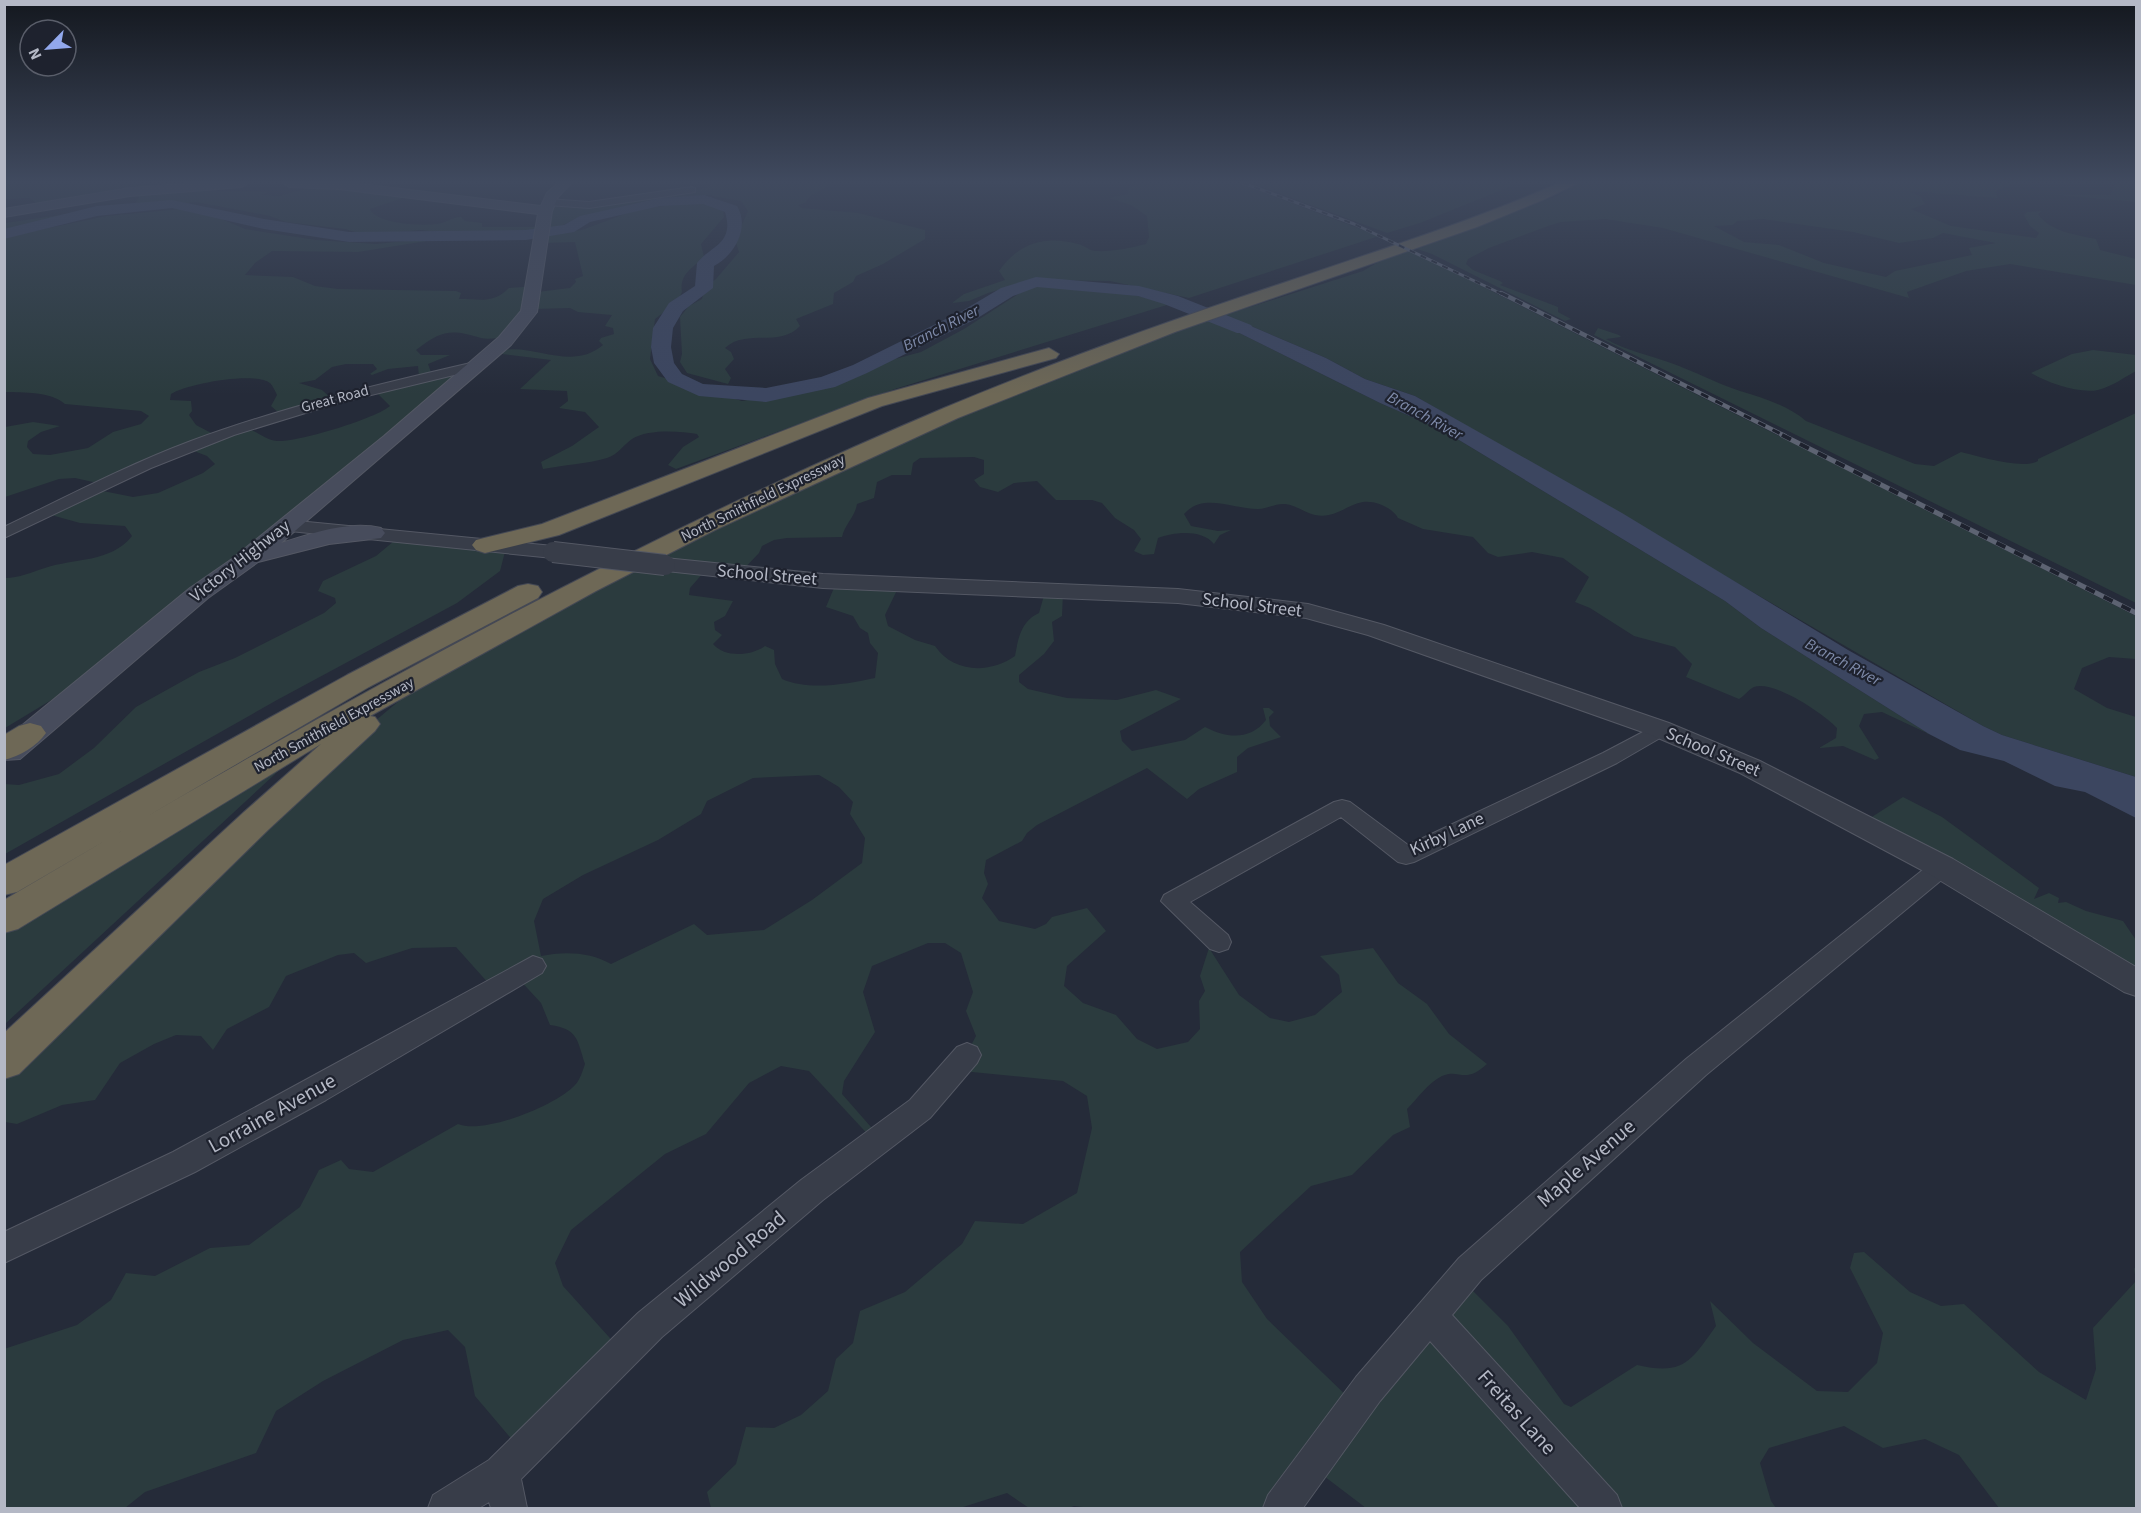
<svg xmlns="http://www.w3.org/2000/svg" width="2141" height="1513" viewBox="0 0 2141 1513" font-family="'Source Sans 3',sans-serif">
<rect width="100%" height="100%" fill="#252b39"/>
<path fill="#2b3b3e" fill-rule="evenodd" d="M5,183h237l-17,1 -9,7 53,1 -8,3 19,1 39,-11 -31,-2h100l-11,4 34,8 -41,14c6,15 51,17 67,15 9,-1 15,-7 24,-7l4,4 17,2v4h63l5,-24 37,2 121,-17 1,-5h125l-24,13 -5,7 -7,2 4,3 56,5 67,17v9l-42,25 -27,12 -3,6 -19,11 -1,11 -37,15 4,7c-20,22 -54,2 -75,22l6,4 3,7 -9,10 6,9 -3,6 -41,-11 -7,-11 2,-8 -2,-37 9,-11 13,-7 3,-12 11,-8 23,-27 -4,-12 13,-29 -7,-10 -33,-6 -62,6 -69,17 -18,9 -55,8h-43l-40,-5 -56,5 -20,-6 -59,-7 -16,-6 -74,-14 -130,15 -61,12v-6l125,-18 5,-2 6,-9 -100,12 -12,-8 -24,1z
M1138,183h100l141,53 -190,62 -79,-17 -78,-1 -44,13 -19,8 -17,2 12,-9 41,-14 -6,-9c20,-28 46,-36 79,-27 6,1 10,6 17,7 17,1 35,-3 51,-7l3,-7 -2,-21 -16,-11 -22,-7 19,-4v-6z
M1251,183h268l-99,40 -33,10z
M1578,183h430l2,2 -14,6 1,7 -89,-7 12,5 5,8 -14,5 40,17 85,12 3,-5 -9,-7 -6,-11 3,-3 15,-1 -4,3c11,17 38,21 58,25l4,11 36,9v26l-126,-21 -44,7 -59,21 2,6 -246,-70 -58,-9 -44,3 -13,4 -59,22 -21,11 -2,5 7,6 27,11 3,2 -3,2 58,22v5l13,7 -6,2 -133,-67 -15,-5 142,-54zM1763,219l90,13 46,11 34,-5 10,-5 53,10 -27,5 3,7 -77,16 -9,6 -62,-14 -45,-18 -35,-3 -30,-16 19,-1 4,-4z
M2115,183h21v19l-89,-8 64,1z
M709,201l14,9 1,7 -23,27 3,13c-11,11 -25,17 -22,35l-5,10 -22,17 -5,40 8,17 84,25 97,-18 41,-20 41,-11 43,-23 62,-40 27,-6 57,6 60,15 -275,85 -219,80 -8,-4 15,-18 16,-10 -2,-3c-18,-3 -49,-5 -65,5 -9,6 -13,15 -25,19 -20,6 -44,7 -64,11l-2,-7 31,-16 27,-19 -14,-15 -26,-4 9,-7 -1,-10 -47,-2 31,-29 -57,-7c34,-15 75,21 109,-8l-4,-4 2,-3 13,-4 -1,-6 -8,-2 7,-11 -34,-3 -8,-4 -36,1 -24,28c-9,0 -21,3 -29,1 -30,-9 -39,-8 -65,12l5,5h29l-22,9 4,11 45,-9 -356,292 -116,70v-150c14,0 27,-6 40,-10 29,-10 66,-5 87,-32l-7,-10 -45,-3 -36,-10 49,-24 40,8 25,-4 45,-20 12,-9 -8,-8 -21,-8 -84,36 -27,-6 -16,1 -54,18v-70l28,-5 27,4 -19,6 -13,9 -1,6 6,7 17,1 38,-7 25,-16 28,-8 8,-8 -8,-5 -76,-7c-15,-13 -41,-11 -60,-12v-155l102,-21 74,-7 36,8 28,12 71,11 60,4 66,-7 22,2 -37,2 -69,11 -86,-1 -17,12 -10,12 48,2 22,9 23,3 118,2 5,2 -2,6c22,0 34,5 50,-11l28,-2v6l33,-4 6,-6 -1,-3 8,-3 -8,-34 -32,1 1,-8 38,-5 56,-21zM346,364h27l4,5 -7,5 2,1 16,-6 30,-3 1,11 -46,12 17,17c-13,12 -94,37 -113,35 -13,-1 -21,-12 -34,-13 -8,-1 -19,6 -26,8l-21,-11 -7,-10 3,-4 -1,-10 -21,-1 1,-6c15,-10 83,-23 99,-11 3,3 5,8 7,12l-6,11 8,7 53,-14 -10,-9 -23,-7 16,-3 17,-13z
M1406,250l14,5 716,361v43l-27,-2 -27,11 -8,21 33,19 29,9v60l-134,-42 -19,-9 -568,-330 -50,-17 -39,-21 -101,-43 138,-44 27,-16z
M1209,318l171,85 64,28 281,170 36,27 168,106 -47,-22 -18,2 -5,12 20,32 -4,2 -32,-14 -24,2 17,-10 1,-10c-13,-14 -63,-48 -83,-41 -5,2 -10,9 -15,12l-53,-22 6,-13 -17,-17 -41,-11 -44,-28 -15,-6 14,-25 -26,-19 -31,-6 -34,5 -10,-4 -15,-16 -50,-8 -25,-11c-5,-10 -23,-18 -35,-16 -17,3 -28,17 -48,13 -10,-2 -19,-10 -30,-11 -9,-1 -18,5 -27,5 -25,0 -55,-17 -74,5l7,12 27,5 13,-1 -11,5 -6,9c-12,-15 -40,-12 -56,-6l-4,16 -11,1 -9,-4 7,-12 -7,-9 -19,-12 -13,-15 -10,-3h-36l-19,-19 -23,2 -16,9 -18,-5 -6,-7 10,-6v-14l-10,-3 -54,1 -7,5 -2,12h-19l-15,7 -3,16 -17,6c-2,13 -12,20 -15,33l-55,1 -13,2 -12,6 -3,7 -20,21 -35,-2 -14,16 -1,7 44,6 -8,15 -11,6 1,8 7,5 -9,9c12,14 38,12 52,2l9,4 1,14 7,15c27,12 65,5 93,-1l3,-25 -8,-10 -2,-10 -8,-5 -7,-12 -27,-9 10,-24 63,3 -14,29 3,11 27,14 20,6c18,27 55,28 80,10 3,-17 6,-35 24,-43l6,-21 18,1 -1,23 -10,6 2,19 -10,13 -25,21v7l9,7 39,9 50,2 39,-10 25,9 -61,32 2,10 10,10 53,-11 20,-13c21,11 45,14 61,-7l-3,-12h6l5,4 -5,5 1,9 11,11 -33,11 -11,9v15l-38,17 -12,10 -40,-31 -110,57 -10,8 -5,8 -36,19 -2,13 4,11 -6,14 17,23 36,8 11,-5 6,-7 35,-9 19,23 -39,35 -3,20 19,17 33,12 21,24 20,10 31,-7 12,-13 -1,-28 6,-10 -5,-15 9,-28 30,47 31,23 19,4 26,-7 27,-23 -3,-17 -19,-19 53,-8 25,35 29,21 22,30 38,30c-23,21 -27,4 -45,12 -14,7 -24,22 -35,33l3,18 -17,8 -41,40 -41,11 -71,66 2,30 25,37 85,82 115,-116 41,41 56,78 7,3 66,-42c47,11 54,-4 79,-39l-6,-25 43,42 64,48 31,1 29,-29 6,-30 -33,-65 4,-15 10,-1 46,40 31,14 23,-2 75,68 47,28 10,-31 -3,-41 43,-47 -2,-13 2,1v239h-137l-40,-53 -34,-16 -42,9 -39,-22 -75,22 -9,15 11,38 5,7h-410l-54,-41 -32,41h-189l-17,-2 -5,2h-40l-22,-15 -47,15h-249l-4,-16 29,-28 10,-37 28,1 27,-13 27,-24 8,-32 17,-16 7,-32 45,-19 57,-48 13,-23 48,3 54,-31 15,-65 -5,-32 -24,-15 -101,-10 -2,-5 16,-30 -10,-25 7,-19 -12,-39 -16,-10h-17l-56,23 -9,26 12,40 -31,49 -2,13 36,41 -4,6 -65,-70 -28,-5 -32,17 -43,51 -41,20 -94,76 -16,33 8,23 55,61 -98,102 -45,-53 -10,-49 -17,-17 -45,10 -80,41 -47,30 -20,42 -111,39 -20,16h-120l-1,-159 73,-24 34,-25 15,-27 29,3 55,-28 39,-3 51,-38 19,-37 22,-10 8,9 24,3 85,-48c26,11 99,-19 117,-39 5,-5 8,-15 10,-21 -8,-25 -7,-35 -35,-39l-9,-22 -24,-26 -27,8 -34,-38 -44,1 -46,15 -12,-10 -16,2 -52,21 -17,31 -42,22 -14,21 -12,-14 -25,-1 -22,9 -34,19 -25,37 -33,5 -45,19 -12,-2v-47l302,-297 105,-88 209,-122 379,-169zM819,775l20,12 14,15 -3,12 15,24 -3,25 -50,37 -48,30 -57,5 -13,-11 -83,40c-20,-12 -47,-13 -70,-8l-7,-35 9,-22 40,-24 75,-35 43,-26 6,-13 46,-23z
M1598,328l21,7 2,2 -15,2c21,12 43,16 65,24 23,8 45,20 69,28 23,7 47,14 66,30l109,43 19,2 27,-14c18,4 61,18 77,9v-2l98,-46v190l-542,-268z
M2093,350l43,5v16c-11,6 -25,16 -38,19 -19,4 -50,-7 -67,-17l41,-19z
M400,536l106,12 -6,23 -43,32 -180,97 -272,154 -1,-70 15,1 40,-11 35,-26 42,-41 63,-35 36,-14 89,-45 12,-10 -1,-5 -17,-7 5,-10 53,-25z
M287,763l-282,261v-102z
M1903,797l39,20 97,71 -5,11 15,-6 10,5 -1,5 8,-1 20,9 37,10 13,19v39l-174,-105 -98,-52z"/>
<path fill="#3c4660" d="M1218,312l108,46 39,21 50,17 207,117 226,137 135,76 19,9 134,42v41l-51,-26 -30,-6 -51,-25 -44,-11 -31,-16 -168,-106 -36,-27 -281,-170 -64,-28 -175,-87z"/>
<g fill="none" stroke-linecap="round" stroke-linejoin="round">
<path fill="#3c4660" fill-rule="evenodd" d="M704,195l33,11c13,21 -2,49 -23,60l-1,22 -30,23 -10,17 -2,19 3,16 8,11 21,10 63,4 55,-11 32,-12 109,-54 39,-23 35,-11 103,9 39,10 73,29 3,4 -3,4h-14l-73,-29 -26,-8 -101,-9 -24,9 -37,23 -109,54 -32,14 -69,15 -67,-6 -31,-14 -14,-19 -3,-16 2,-19 16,-25 26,-17 2,-23c13,-17 38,-19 28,-51l-22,-8 -43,2 -70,16 -16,10 -48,8 -177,2 -85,-13 -92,-21 -75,8 -93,23v-10l93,-23 75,-6 92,19 85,13 177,-2 38,-5 16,-9 80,-18z"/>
<defs>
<path id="minor" d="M692,187l3,1v4l-106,16 -41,-3 -5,-3 5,-3 41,3z
M475,362l4,1v6l-141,34 -104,32 -83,33 -147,70v-11c62,-30 123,-62 187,-86 92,-34 188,-57 284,-79z
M1660,723l7,1 3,5 -3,5 -50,29 -203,99 -8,2 -8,-2 -57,-45 -151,85 38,33 3,7 -3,7 -9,3 -9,-3 -49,-48 3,-6 170,-93 8,-2 8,2 58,43 195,-92z
M1942,859l8,2 4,6 -4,6 -244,202 -225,205 -29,35 165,180 5,13h-42l-150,-167 -50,60 -77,107h-40l5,-13 88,-118 103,-119 227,-199 248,-198z
M533,956l9,3 4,7 -4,7 -216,127 -131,72 -191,91v-31l169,-80z
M967,1043l10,4 4,8 -4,8 -47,55 -107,82 -161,137 -141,142 6,29h-36l-2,-6 -10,6h-51l5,-13 56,-35 149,-147 163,-133 109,-80 47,-53z"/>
<path id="tertiary" d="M287,520l266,26 8,1 3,5 -3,5 -8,1 -273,-28 -3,-4 3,-4z
M665,558l158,16 355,15 130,15 76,21 285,98 91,38 193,98 183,108v29l-12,-4 -193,-117 -191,-102 -89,-38 -283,-100 -62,-17 -128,-15 -355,-15 -166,-18 -3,-5 3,-5z"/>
<path id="secondary" d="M194,183h54l-6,4 -112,9 -126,21v-8l126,-21z
M283,183h70l188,23 6,-13 11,-10h13l-13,14 -6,14 -15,101 -26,33 -230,198c30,-9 68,-23 100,-15l4,5 -4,5 -52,6 -71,18 -50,36 -188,161 -16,1v-20l186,-152 42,-29 152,-123 115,-99 22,-26 17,-97 -199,-25 -50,-2z"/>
<path id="motorway" d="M1559,183h19l-35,17 -66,27 -302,105 -217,86 -243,112 -119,61 -226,125 5,1 5,7 -5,7 -107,99 -249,244 -15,5v-46l240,-221 77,-68 -303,185 -14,4v-33c305,-180 613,-354 940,-492 114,-48 230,-89 348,-128 90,-31 180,-59 267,-97z
M1049,348l10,6 -3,4 -174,48 -323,129 -74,18 -9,-3 -4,-5 4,-5 66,-16 326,-126z
M528,584l10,2 4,6 -4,6 -169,89 -352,205 -13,3v-30l343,-190 171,-89z
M30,723l11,3 5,7c-9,13 -26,23 -42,27v-25l15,-9z"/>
</defs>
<use href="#minor" stroke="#545864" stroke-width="2"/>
<use href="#tertiary" stroke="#545864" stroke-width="2"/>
<use href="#secondary" stroke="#545864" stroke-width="2"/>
<use href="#motorway" stroke="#444854" stroke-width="2"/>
<use href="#minor" fill="#383d49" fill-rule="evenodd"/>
<use href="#tertiary" fill="#383d49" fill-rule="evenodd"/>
<use href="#secondary" fill="#474c5c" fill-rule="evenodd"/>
<use href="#motorway" fill="#6e6856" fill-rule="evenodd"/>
<defs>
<path id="rail-far2" d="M1243,183l111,41 150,71"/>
<path id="rail-far1" d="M1501,293l284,143"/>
<path id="rail" d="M1782,435l354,178"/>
</defs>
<use href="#rail-far2" stroke="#5d6372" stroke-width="3"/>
<use href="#rail-far1" stroke="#5d6372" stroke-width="4.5"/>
<use href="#rail" stroke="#5d6372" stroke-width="5"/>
<use href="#rail-far2" stroke="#1e222e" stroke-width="2" stroke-dasharray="6" stroke-linecap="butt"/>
<use href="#rail-far1" stroke="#1e222e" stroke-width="3" stroke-dasharray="8" stroke-linecap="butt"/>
<use href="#rail" stroke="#1e222e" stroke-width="4" stroke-dasharray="10" stroke-linecap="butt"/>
<defs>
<path id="tertiary-bridge" d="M553,552l112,13"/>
</defs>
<use href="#tertiary-bridge" stroke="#545864" stroke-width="22" stroke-linecap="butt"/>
<use href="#tertiary-bridge" stroke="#383d49" stroke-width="20"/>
</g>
<linearGradient id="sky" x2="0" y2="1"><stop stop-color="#14181f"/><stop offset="0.46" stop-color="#404a5f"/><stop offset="1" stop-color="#404a5f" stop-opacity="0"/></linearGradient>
<rect width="2141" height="395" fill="url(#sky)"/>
<g text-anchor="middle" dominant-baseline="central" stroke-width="4.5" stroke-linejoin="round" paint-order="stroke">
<g font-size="15" fill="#b4b8c5" stroke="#1e222e">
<text transform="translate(335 399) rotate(-15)">Great Road</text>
<text transform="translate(763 498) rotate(-26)">North Smithfield Expressway</text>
<text transform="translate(334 725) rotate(-29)">North Smithfield Expressway</text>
</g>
<g font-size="16" font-style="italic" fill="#7f8baa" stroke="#1e222e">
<text transform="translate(941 328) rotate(-27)">Branch River</text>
<text transform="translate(1425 416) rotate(29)">Branch River</text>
<text transform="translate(1843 662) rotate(28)">Branch River</text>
</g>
<g font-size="18" fill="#b4b8c5" stroke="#1e222e">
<text transform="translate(240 561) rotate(-38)">Victory Highway</text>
<text transform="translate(767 575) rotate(5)">School Street</text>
<text transform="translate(1252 605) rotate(7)">School Street</text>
<text transform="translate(1713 752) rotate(23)">School Street</text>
<text transform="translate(1447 834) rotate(-25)">Kirby Lane</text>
</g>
<g font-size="21" fill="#b4b8c5" stroke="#1e222e">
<text transform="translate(272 1113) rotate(-29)">Lorraine Avenue</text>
<text transform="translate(1586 1163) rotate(-41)">Maple Avenue</text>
<text transform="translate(730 1259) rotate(-40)">Wildwood Road</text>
<text transform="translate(1517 1412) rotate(48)">Freitas Lane</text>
</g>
</g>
<rect width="2141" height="1513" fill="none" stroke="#b4b8c5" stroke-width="12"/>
<g transform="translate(48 48) rotate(245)"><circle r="28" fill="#1e222e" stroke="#5a5e6a" stroke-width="1.5"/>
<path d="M0-4.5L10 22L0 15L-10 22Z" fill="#92a8ec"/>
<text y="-9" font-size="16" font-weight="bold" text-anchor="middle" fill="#b4b8c5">N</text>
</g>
</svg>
